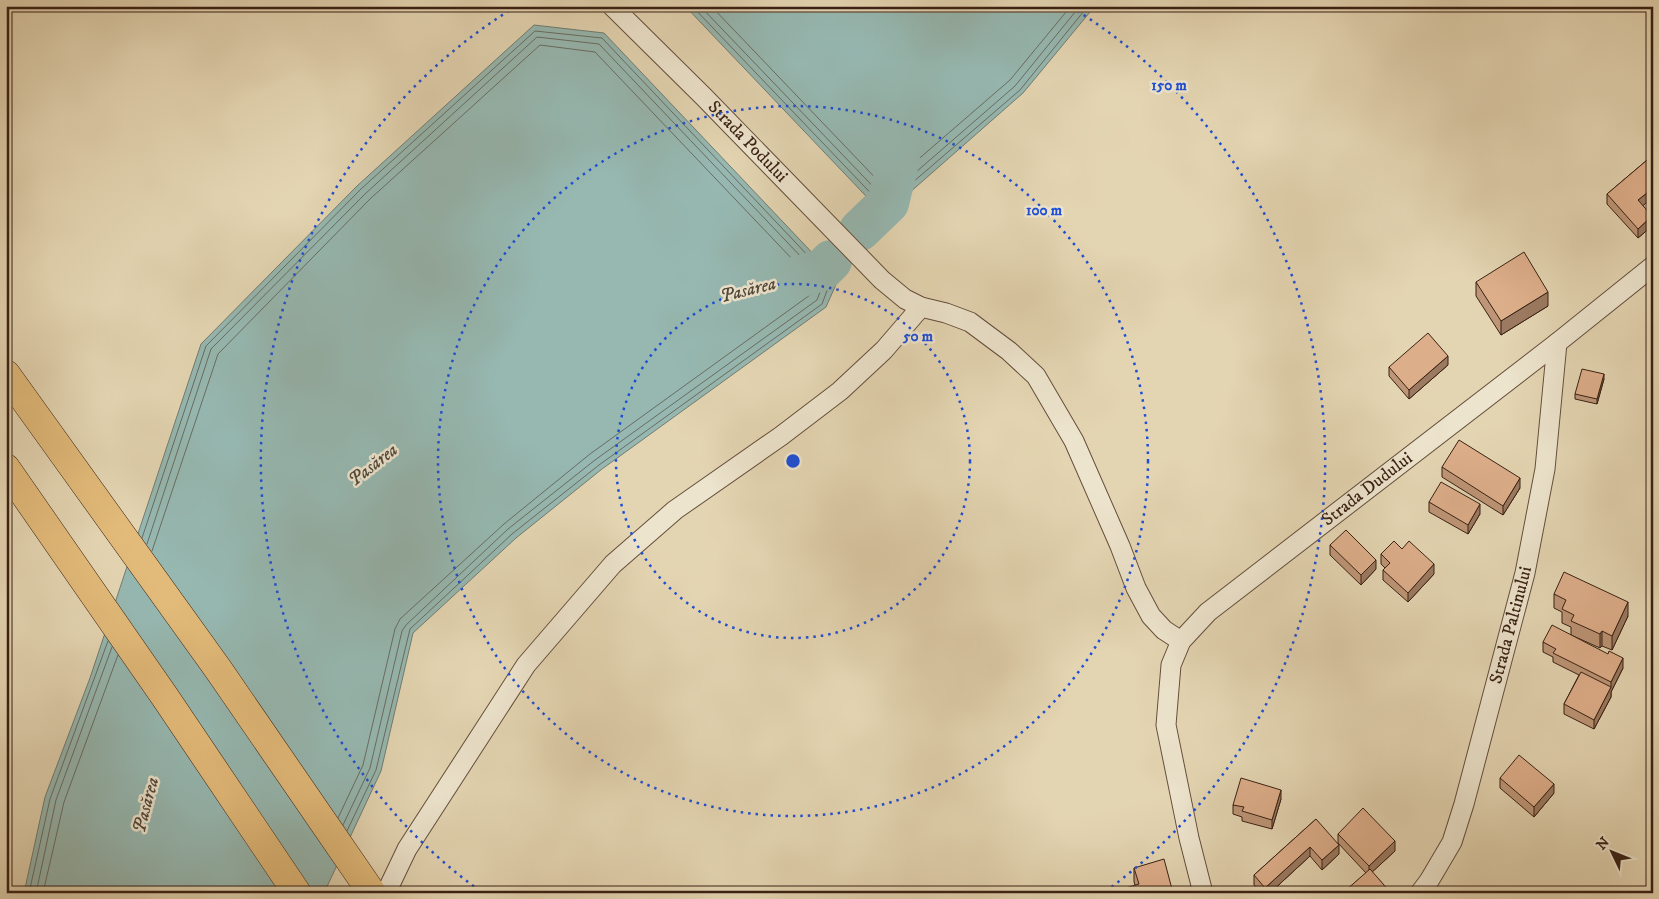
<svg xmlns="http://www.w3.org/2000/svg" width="1659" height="899" viewBox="0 0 1659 899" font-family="'IM FELL DW Pica',serif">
<rect width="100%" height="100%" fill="#e4d5b2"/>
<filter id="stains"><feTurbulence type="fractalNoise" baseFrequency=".004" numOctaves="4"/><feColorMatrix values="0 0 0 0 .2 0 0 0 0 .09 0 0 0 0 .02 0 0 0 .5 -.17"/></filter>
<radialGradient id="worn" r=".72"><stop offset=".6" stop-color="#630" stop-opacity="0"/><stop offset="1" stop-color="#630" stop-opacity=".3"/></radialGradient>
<path fill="#96b8b1" stroke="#717c72" d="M685,6h410l-72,87 -139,122z
M534,25l70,8 234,247 -12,27 -224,162 -86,69 -103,95 -32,138 -57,122h-300l21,-96 45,-119 111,-334 156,-158z"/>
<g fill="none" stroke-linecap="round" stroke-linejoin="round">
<path stroke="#686c62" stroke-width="1" d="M692,6l192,201 136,-117 68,-84
M700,6l185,193 130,-113 65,-80
M711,6l174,182 125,-108 61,-74
M142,538l64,-192 155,-157 174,-158 67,7 229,242 -9,24 -223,161 -87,69 -102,95 -34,141 -29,61
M147,544l64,-195 154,-155 172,-157 62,7 225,237 -7,19 -222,160 -87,69 -102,96 -4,6 -32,137 -27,57
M152,551l66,-197 152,-155 170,-154 55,7 220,231 -5,12 -220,159 -86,70 -104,95 -5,10 -32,136 -25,53
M29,893l21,-94 58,-158
M36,893l20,-93 56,-153
M43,893l21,-91 54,-147"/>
<path stroke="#96b8b1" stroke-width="42" d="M860,230l28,-27 11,-45
M771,285l51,-15 9,-9"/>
<defs>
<g id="street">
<path id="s1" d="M612,6l92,91 178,183 23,19 16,8 25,6 24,9 39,29 27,25 38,65 46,105 16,42 15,28 13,14 17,11"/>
<path d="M386,893l21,-44 119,-184 87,-101 62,-54 106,-74 59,-45 44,-41 37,-43"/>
<path id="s2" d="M1203,893l-14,-55 -23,-113 5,-60 10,-24 27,-29 349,-269 96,-77"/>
<path id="s3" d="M1420,893l9,-12 23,-39 12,-38 61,-231 20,-104 12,-126"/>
</g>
<path id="highway" d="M6,374l212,295 154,224
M6,468l159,229 132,196"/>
</defs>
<use href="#street" stroke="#644e3c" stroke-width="21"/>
<use href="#highway" stroke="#392114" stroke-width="29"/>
<use href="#street" stroke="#ede4cd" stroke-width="19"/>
<use href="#highway" stroke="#e2ba79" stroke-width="28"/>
</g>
<path fill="#be9677" stroke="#392114" d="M1653,155v43h-1l-9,7 9,21 -14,12 -31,-34v-10z
M1476,282l72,24 -47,29 -25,-39z
M1448,365l-39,34 -20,-23v-9z
M1604,379l-7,25 -22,-5v-5z
M1442,467l78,21 -17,27 -61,-38z
M1429,502l51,12 -12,20 -39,-22z
M1330,545l46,24 -15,16 -31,-30z
M1402,549l32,25 -26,28 -25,-22v-10l2,-2 -4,-4v-10z
M1554,594l74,22 -16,34 -10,-4 -2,2 -29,-13v-8l-9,-4v-11l-8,-4z
M1543,642l80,26 -12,24v5l-17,32 -30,-15v-10l15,-29 -26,-13v-5l-10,-5z
M1500,778l54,15 -20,24 -34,-29z
M1281,799l-9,30 -30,-8v-4l-9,-3v-9z
M1316,819l23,35 -17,16 -12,-14 -40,37h-9l-7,-8v-10z
M1338,834l57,17 -23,21 19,21h-46v-2l21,-18 -28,-30z
M1134,868l39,25 -38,-8 -1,-3z"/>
<path fill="#9b7a61" stroke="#392114" d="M1652,189v9l-14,12v-10z
M1652,216v10l-14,12v-9z
M1548,292v14l-47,29v-14z
M1448,356v9l-39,34v-9z
M1604,374v5l-7,25v-5z
M1520,478v10l-17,27v-9z
M1480,504v10l-12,20v-9z
M1376,560v9l-15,16v-10z
M1434,564v10l-26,28v-9z
M1628,602v14l-16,34v-14z
M1602,631v15l-2,2v-14z
M1623,658v10l-12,24v5l-17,32v-9l17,-33v-5z
M1554,784v9l-20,24v-10z
M1281,790v9l-9,30v-9z
M1395,841v10l-26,24v-9z
M1339,845v9l-17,16v-10z
M1310,847v9l-40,37h-5v-5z"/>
<path fill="#ddae8a" stroke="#392114" d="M1653,155v34h-1l-14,11 14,16 -14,13 -31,-35z
M1524,252l24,40 -47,29 -25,-39z
M1428,333l20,23 -39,34 -20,-23z
M1582,369l22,5 -7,25 -22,-5z
M1459,440l61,38 -17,28 -61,-39z
M1441,482l39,22 -12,21 -39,-23z
M1346,530l30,30 -15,15 -31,-30z
M1394,541l8,8 7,-8 25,23 -26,29 -25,-23 7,-7 -9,-9z
M1564,572l64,30 -16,34 -10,-5 -2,3 -29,-13 3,-6 -12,-6 4,-9 -12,-6z
M1552,625l56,29 1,-3 14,7 -12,24 -58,-29 3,-4 -13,-7z
M1581,672l30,15 -17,33 -30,-16z
M1519,755l35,29 -20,23 -34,-29z
M1241,778l40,12 -9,30 -30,-9 2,-4 -11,-2z
M1363,808l32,33 -26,25 -31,-32z
M1316,819l23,26 -17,15 -12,-13 -45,41 -11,-13z
M1164,859l9,34h-64l30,-9 -5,-16z
M1370,869l21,24h-45l-1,-2z"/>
<g fill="none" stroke="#1d4ed8" stroke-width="2.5" stroke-dasharray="2.5 5">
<circle cx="793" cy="461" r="177"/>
<circle cx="793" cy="461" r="355"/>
<path d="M480 891A532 532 0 0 1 515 7M1071 7A532 532 0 0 1 1106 891"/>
</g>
<g text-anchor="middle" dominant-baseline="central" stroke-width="5" stroke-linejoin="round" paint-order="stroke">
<g font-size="18" fill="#392114" stroke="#ede4cd">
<text stroke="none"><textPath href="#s1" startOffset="192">Strada Podului</textPath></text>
<text stroke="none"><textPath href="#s2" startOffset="499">Strada Dudului</textPath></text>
<text stroke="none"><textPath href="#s3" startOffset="285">Strada Paltinului</textPath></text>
</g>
<g font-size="19" font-style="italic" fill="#50473b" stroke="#ede4cd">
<text transform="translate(748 290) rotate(-14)">Pasărea</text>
<text transform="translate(373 465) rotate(-38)">Pasărea</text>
<text transform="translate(146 805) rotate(-75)">Pasărea</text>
</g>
</g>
<circle cx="793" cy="461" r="8" fill="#1d4ed8" stroke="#ede4cd" stroke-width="2.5"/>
<g font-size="15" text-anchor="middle" font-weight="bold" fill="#1d4ed8" stroke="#ede4cd" stroke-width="5" stroke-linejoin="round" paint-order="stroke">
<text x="1169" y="90">150 m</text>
<text x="1044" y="215">100 m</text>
<text x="918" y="341">50 m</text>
</g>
<rect width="1659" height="899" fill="none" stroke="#e4d5b2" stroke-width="25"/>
<rect x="8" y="8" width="1644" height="884" fill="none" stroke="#392114" stroke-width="2.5"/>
<rect x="12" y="12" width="1634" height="874" fill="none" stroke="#392114"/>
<g transform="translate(1612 852) rotate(313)" stroke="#ede4cd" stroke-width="4" paint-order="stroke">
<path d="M0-4L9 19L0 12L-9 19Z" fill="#392114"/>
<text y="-8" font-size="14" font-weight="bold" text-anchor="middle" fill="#392114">N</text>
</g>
<rect width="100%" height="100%" filter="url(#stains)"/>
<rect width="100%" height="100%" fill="url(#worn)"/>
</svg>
